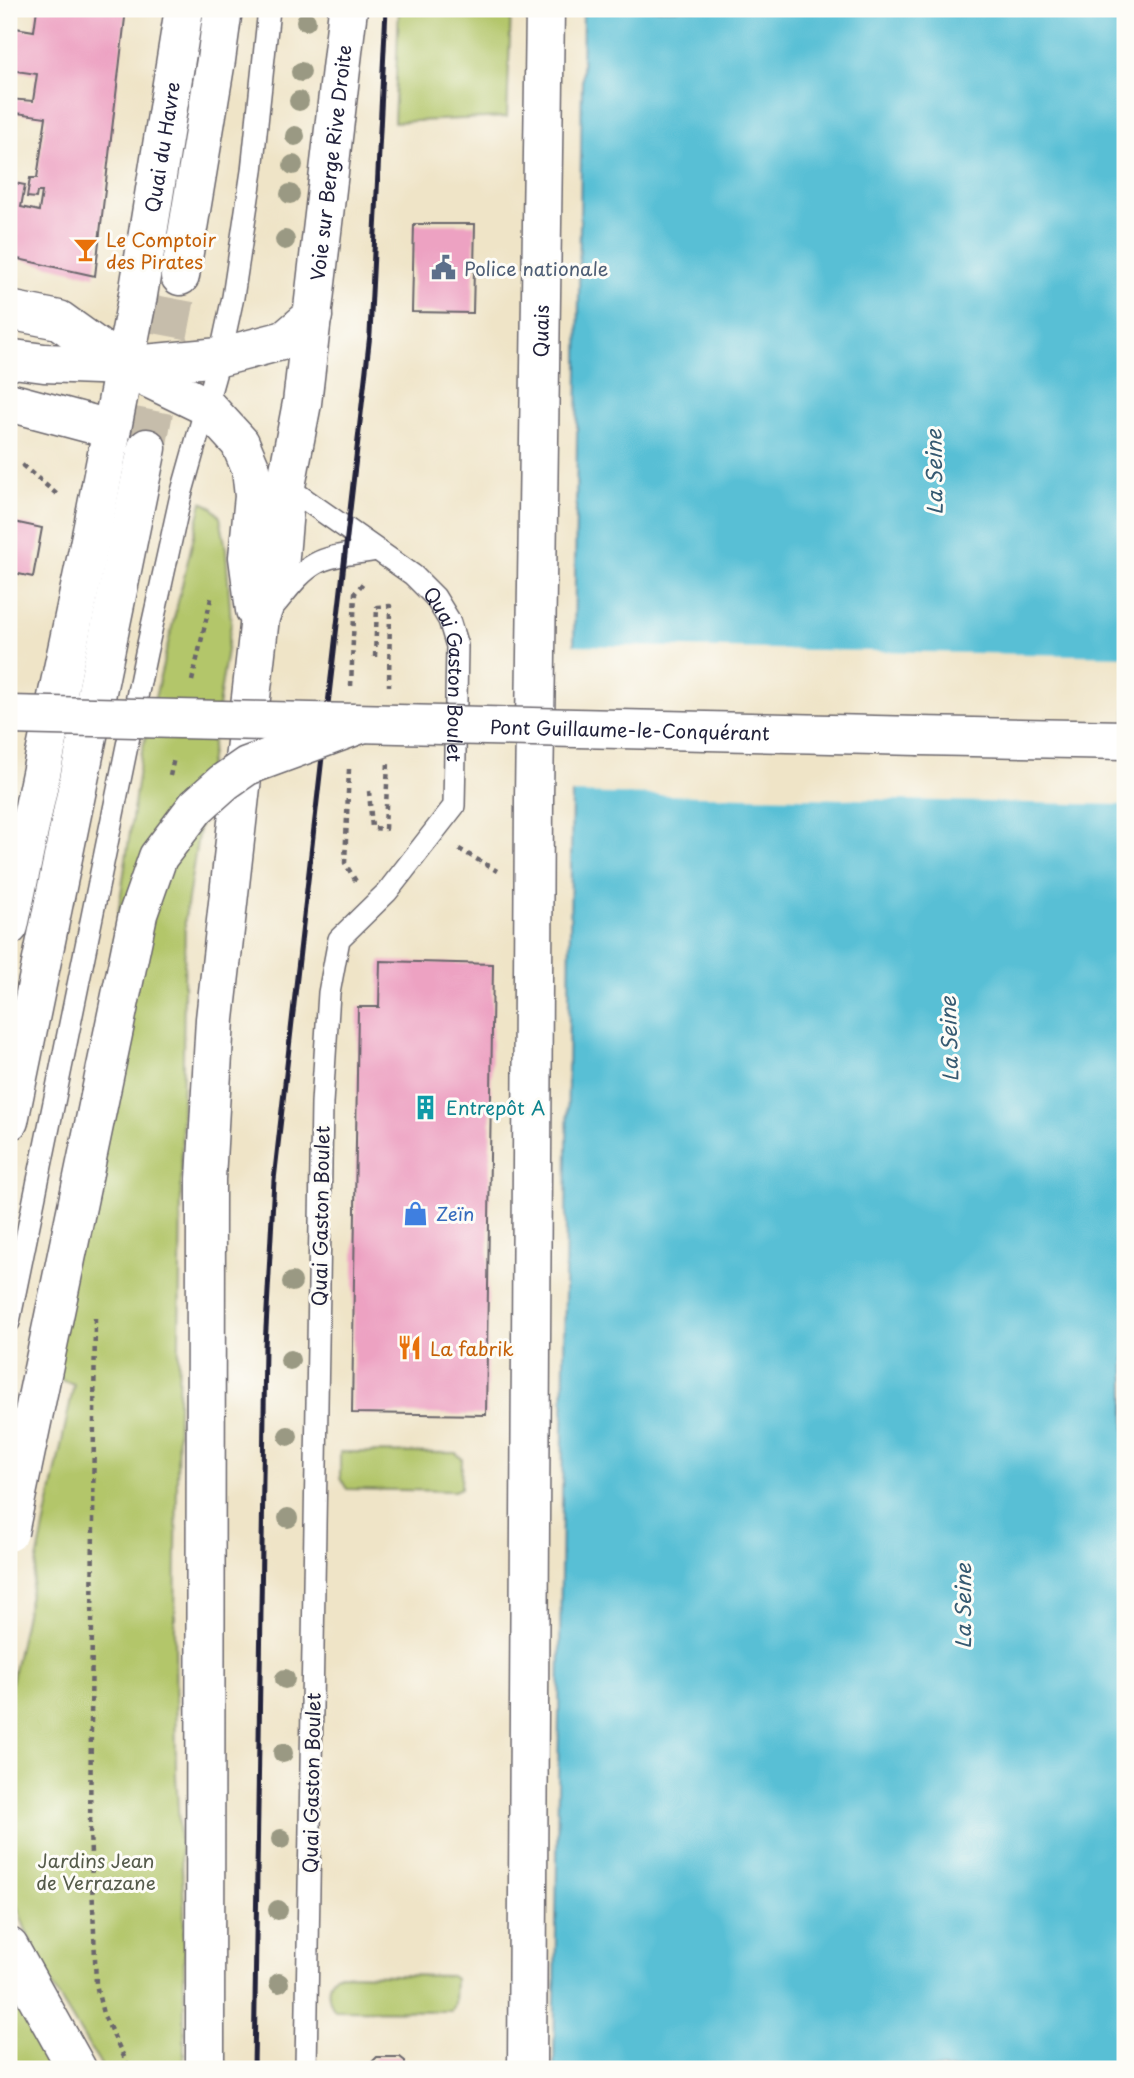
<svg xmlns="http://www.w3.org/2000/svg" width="1134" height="2078" viewBox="0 0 1134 2078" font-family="'Playpen Sans',sans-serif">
<rect width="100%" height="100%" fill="#fdfcf7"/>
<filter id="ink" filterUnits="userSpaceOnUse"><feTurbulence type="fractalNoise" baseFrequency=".0143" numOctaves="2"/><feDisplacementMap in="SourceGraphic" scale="14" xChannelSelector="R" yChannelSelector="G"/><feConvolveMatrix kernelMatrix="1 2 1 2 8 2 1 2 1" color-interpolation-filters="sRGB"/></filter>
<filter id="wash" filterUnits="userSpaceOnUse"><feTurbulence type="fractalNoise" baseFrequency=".00686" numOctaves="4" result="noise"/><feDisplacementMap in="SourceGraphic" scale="28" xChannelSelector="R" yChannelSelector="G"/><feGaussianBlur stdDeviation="1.57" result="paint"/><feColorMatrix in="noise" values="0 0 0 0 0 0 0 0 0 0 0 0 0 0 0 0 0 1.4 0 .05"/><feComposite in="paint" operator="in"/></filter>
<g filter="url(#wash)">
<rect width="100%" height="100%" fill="#efe4c7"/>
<path fill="#b3c66a" stroke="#6a7452" stroke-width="2" d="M399,9h112l-4,108 -113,5z
M202,502l10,5 8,10 6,32 5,75 -46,294 -10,705 1,153 8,128v165h-81l-50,-82 -28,-59 -16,-44v-189l65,-311 -23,-7 90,-621z
M340,1452l116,1 6,6 -1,29 -7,3 -107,-2 -7,-11z
M337,1974l114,2 4,3 -1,25 -3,7 -116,-1c-8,-11 -10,-29 2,-36z
M9,1980l49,89h-49z"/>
<path fill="#58bfd5" stroke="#3d7088" stroke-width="2" d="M583,9h542v2060h-571z"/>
<path fill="#efe4c7" d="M571,645l554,11v149l-557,-12z"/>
<g id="blocks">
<path fill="#eda2c2" d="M37,9h89l-31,267 -86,-19v-75l16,3 -4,22 18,4 3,-19h-5l-1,6 -9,-1 3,-19h7l9,-61 -37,-5v-13l24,2 4,-27 -28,-4v-43l25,4z
M414,224h61l-2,89 -61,-1z
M9,521l33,7 -9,49 -24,-5z
M380,961l113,3 -7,451 -134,-2 6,-406h21z
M377,2057h23l5,4v4l-2,1v3h-28l-3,-7z"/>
</g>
</g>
<g filter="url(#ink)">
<use href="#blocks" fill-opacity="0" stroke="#6a666c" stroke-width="2"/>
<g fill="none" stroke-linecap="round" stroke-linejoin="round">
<path stroke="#c6bdab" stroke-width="38" stroke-dasharray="38 19" stroke-linecap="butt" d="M147,448l33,-172"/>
<defs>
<g id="lane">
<path id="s1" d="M286,486l127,89 22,22 14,23 8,26 -3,160 -67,86 -48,47 -10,54 -7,110 -16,966"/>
<path d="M275,605c12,-14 24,-32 40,-41 17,-10 42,-10 61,-14"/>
<path d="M9,1322l137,-669 35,-158 39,-138 13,-60 19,-126 17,-162"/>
</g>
<g id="street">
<path id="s2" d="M527,2069l7,-1271 11,-789"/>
</g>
<g id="primary">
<path d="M180,276l36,-216 7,-51"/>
<path d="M9,310l50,10 64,46 83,40 34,37 11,26 3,27 -6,61 7,53 5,7"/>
<path d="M9,362l5,-3 30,4 79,3 97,-9 65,-17 28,-24"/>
<path d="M9,402l101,27"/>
<path d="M919,736l206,4"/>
<path id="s3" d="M9,926l84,-400 45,-231 46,-286"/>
<path d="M9,1121l138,-673"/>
<path d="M9,1947l68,122"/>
<path id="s4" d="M205,2069l1,-890 9,-160 45,-402 19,-49 7,-82 16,-83 46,-394"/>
</g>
</defs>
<use href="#lane" stroke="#6a666c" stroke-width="24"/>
<use href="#street" stroke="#6a666c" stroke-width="41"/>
<use href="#primary" stroke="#6a666c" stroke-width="41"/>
<path stroke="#6a666c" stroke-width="4.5" stroke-dasharray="5 5" stroke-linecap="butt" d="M22,465l37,31
M375,657l2,-50 13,-1 -1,80
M192,681l20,-87
M351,686l4,-93 8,-10
M349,769l-4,94 12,20
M170,776l4,-18
M369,791l3,37 13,1 3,-67
M459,849l38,22
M95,1318l-5,511 6,155 7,30 27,55"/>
<use href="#lane" stroke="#fff" stroke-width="21"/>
<use href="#street" stroke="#fff" stroke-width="38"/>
<use href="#primary" stroke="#fff" stroke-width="38"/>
<path stroke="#22223b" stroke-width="5" d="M254,2069l11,-722 9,-167 96,-846 16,-325"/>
<defs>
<g id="primary-bridge">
<path id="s5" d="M9,715l910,21"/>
<path d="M9,1532l129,-618 20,-57 38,-50 28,-25 23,-16 114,-42"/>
</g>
</defs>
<use href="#primary-bridge" stroke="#6a666c" stroke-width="41" stroke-linecap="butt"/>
<use href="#primary-bridge" stroke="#fff" stroke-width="38"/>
</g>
<g fill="#9a9983">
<circle cx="306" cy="21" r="10"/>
<circle cx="301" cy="72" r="10"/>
<circle cx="299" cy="101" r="10"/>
<circle cx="295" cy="136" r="10"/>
<circle cx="293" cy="165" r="10"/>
<circle cx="290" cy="194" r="10"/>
<circle cx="285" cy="240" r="10"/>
<circle cx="292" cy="1282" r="10"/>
<circle cx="290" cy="1360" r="10"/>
<circle cx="288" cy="1436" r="10"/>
<circle cx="288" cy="1518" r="10"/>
<circle cx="285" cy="1679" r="10"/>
<circle cx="283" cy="1753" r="10"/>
<circle cx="281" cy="1839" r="10"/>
<circle cx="278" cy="1910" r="10"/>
<circle cx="279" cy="1983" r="10"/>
</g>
</g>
<defs>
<symbol id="bar-bare" viewBox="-9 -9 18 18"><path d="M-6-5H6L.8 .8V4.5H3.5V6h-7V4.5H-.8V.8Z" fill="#e8710a" stroke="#fdfcf7" stroke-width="2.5" paint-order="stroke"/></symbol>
<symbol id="civic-bare" viewBox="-9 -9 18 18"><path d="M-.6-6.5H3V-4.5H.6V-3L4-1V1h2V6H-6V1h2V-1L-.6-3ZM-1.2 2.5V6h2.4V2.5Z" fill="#5c6f8a" stroke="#fdfcf7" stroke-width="2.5" paint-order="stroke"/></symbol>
<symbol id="building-bare" viewBox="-9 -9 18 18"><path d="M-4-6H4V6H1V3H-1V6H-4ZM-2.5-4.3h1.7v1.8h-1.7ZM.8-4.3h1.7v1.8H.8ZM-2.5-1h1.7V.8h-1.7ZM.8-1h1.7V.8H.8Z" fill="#0f9aa8" stroke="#fdfcf7" stroke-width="2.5" paint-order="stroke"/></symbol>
<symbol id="shop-bare" viewBox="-9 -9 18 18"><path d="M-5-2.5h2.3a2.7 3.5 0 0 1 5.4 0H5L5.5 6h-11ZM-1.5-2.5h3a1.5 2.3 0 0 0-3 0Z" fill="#3f7fe0" stroke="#fdfcf7" stroke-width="2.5" paint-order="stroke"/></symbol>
<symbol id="restaurant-bare" viewBox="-9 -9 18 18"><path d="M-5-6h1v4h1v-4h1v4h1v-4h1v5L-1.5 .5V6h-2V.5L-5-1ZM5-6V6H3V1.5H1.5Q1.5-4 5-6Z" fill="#e8710a" stroke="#fdfcf7" stroke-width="2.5" paint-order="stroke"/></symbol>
</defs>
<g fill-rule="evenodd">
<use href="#bar-bare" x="68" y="232" width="35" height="35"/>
<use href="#civic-bare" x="426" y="250" width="35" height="35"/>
<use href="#building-bare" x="408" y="1090" width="35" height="35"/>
<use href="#shop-bare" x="398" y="1196" width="35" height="35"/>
<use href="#restaurant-bare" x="392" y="1330" width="35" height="35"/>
</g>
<g text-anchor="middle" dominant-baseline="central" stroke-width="6" stroke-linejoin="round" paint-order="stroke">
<g font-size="19" fill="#22223b" stroke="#fdfcf7">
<text stroke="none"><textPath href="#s3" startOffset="794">Quai du Havre</textPath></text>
<text stroke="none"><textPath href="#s4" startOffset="1916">Voie sur Berge Rive Droite</textPath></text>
<text stroke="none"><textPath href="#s2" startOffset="1738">Quais</textPath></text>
<text stroke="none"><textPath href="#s1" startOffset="266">Quai Gaston Boulet</textPath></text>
<text stroke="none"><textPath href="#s5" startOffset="621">Pont Guillaume-le-Conquérant</textPath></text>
<text transform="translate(320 1216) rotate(-89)">Quai Gaston Boulet</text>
<text transform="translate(311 1783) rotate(-89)">Quai Gaston Boulet</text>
</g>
<g font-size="19" fill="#c56008" stroke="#fdfcf7" text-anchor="start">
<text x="106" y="239">Le Comptoir<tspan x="106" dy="22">des Pirates</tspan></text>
<text x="430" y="1348">La fabrik</text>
</g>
<g font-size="19" fill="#4e5e75" stroke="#fdfcf7" text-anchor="start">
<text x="464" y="268">Police nationale</text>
</g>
<g font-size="19" fill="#0d838f" stroke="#fdfcf7" text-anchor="start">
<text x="446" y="1107">Entrepôt A</text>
</g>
<g font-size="19" fill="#366cbe" stroke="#fdfcf7" text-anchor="start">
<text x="436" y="1213">Zeïn</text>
</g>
<g font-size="19" fill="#555b4b" stroke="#fdfcf7">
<text x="96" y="1860">Jardins Jean<tspan x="96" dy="22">de Verrazane</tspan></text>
</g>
<g font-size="21" font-style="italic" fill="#355971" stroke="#fdfcf7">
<text transform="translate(933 472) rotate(-91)">La Seine</text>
<text transform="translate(948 1039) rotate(-92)">La Seine</text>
<text transform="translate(962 1606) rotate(-90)">La Seine</text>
</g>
</g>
<rect width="1134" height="2078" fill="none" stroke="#fdfcf7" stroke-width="35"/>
</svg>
